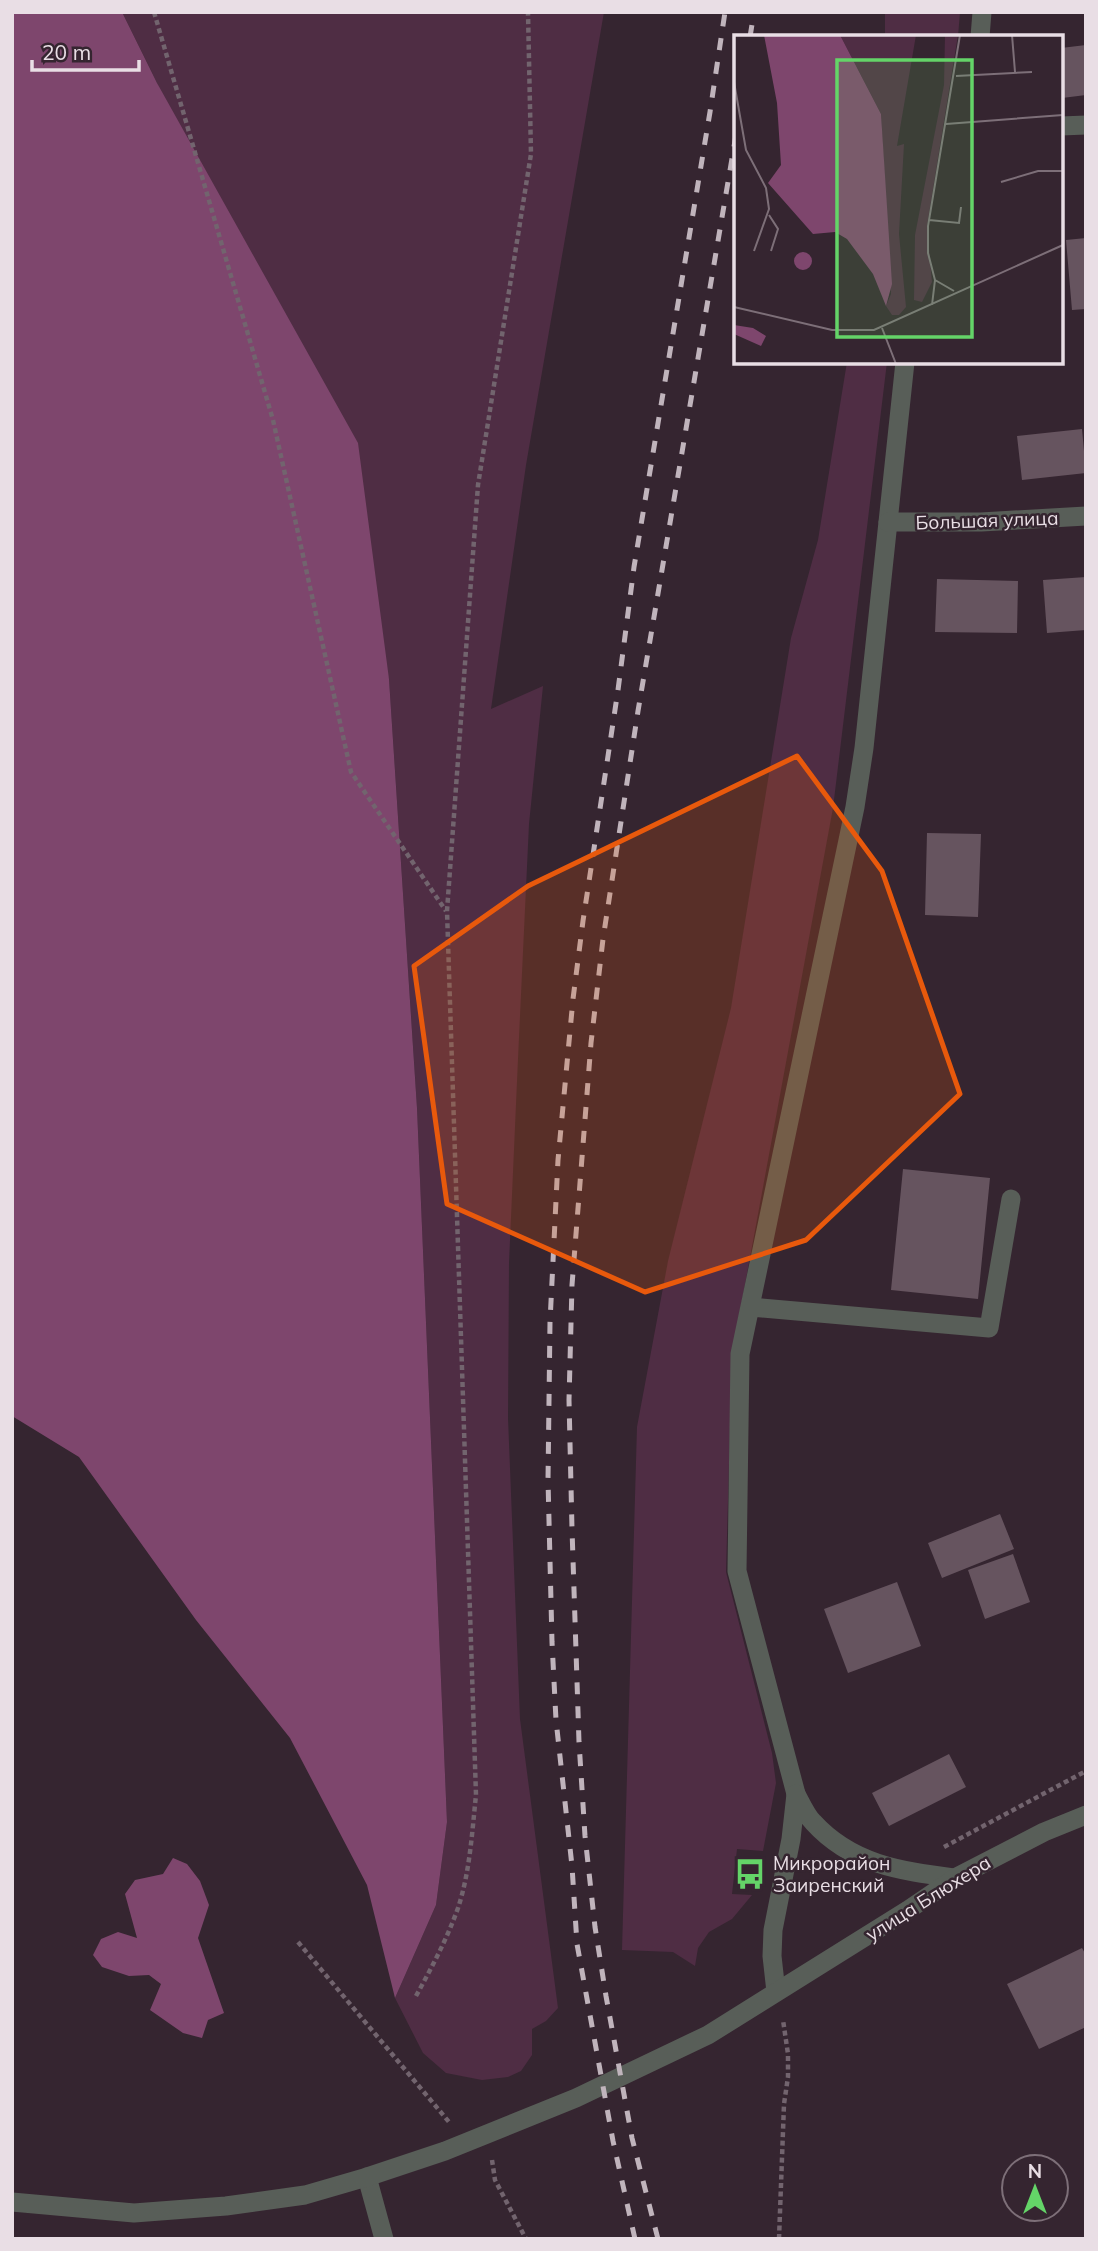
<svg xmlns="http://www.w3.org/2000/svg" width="1098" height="2251" viewBox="0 0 1098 2251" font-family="Mulish,sans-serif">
<rect width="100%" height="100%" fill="#352530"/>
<path fill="#4f2d44" d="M122,12h482l-78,453 -35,244 52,-23 -14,138 -11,235 -9,204 -1,155 12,301 38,289 -12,13 -14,8v26l-11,16 -13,6 -26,3 -36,-7 -23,-20 -28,-55 41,-93 11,-83 -30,-714 -28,-429 -232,-596z
M885,12h75l-2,25h-73z
M847,362h40l-54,446 -101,547 -6,217 46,181 4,30 -13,68 -26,-2 -5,45 20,1 -20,24 -23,13 -11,16 -3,18 -22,-14 -51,-2 15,-523 31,-166 63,-253 60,-370 27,-98z"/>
<path fill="#7e466d" d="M12,12h110l35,71 201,360 31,236 28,429 30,714 -11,83 -41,93 -28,-113 -77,-147 -94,-118 -117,-163 -67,-41z
M173,1858l14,6 13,17 9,24 -11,33 26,75 -16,7 -6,18 -19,-5 -33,-23 11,-26 -12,-9 -20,1 -27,-9 -9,-12 8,-16 17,-7 19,6 -12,-44 10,-14 28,-6z"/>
<path fill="#66545f" d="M1086,45v50l-24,3 -1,-50z
M1086,238v71l-14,1 -6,-70z
M1082,429l4,44 -64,7 -5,-44z
M1086,577v53l-39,3 -4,-53z
M937,579l81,2 -1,52 -82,-1z
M927,833l54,1 -3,83 -53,-2z
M903,1169l87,9 -12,121 -87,-9z
M1000,1514l14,35 -72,29 -14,-35z
M1013,1554l17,48 -45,17 -17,-49z
M897,1582l24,64 -73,27 -24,-64z
M949,1754l17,33 -77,39 -17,-33z
M1082,1948l4,7v72l-47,22 -32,-65z"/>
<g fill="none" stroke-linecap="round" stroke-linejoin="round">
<path stroke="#72646e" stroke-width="4.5" stroke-dasharray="5 3.5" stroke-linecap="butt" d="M154,12l119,408 78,352 95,139
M944,1847l142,-76
M298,1942l151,180
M416,1996c16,-29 31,-57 42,-88 12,-36 14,-76 18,-113l-29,-884 31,-426 53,-331 -3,-142
M492,2160l3,20 31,59
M779,2239l5,-135 4,-27v-23l-5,-34"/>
<path stroke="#585e58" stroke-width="19" d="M980,37l2,-25
M1061,126l25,-1
M751,1307l238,21 22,-129
M796,1794l-59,-223 3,-217 115,-547 9,-59 41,-386
M367,2177l17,62"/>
<path stroke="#585e58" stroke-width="19" d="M888,522h93l105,-6
M796,1794c5,9 10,21 17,28 39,43 88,49 142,56
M776,1992l-4,-36 1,-26 18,-91 5,-45"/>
<path stroke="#585e58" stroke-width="19" d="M12,2202l122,11 92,-7 79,-11 62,-18 78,-26 131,-53 132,-63 200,-125 47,-32 89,-46 42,-17"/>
<path stroke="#c0b4bc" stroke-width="5" stroke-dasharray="12 12" stroke-linecap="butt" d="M750,37l4,-25
M635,2239l-22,-98 -36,-197 -5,-78 -16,-146 -4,-78 -4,-162 2,-158 8,-162 15,-161 10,-78 35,-231 16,-123 76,-455 15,-100
M658,2239l-26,-101 -26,-142 -11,-69 -10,-91 -6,-94 -7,-213 -3,-129 3,-115 19,-242 12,-104 35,-228 98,-576"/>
</g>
<path fill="#e8590c" fill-opacity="0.2" stroke="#e8590c" stroke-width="5" stroke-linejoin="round" d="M797,756l85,115 78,223 -154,146 -161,52 -198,-88 -33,-238 114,-80z"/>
<defs>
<symbol id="bus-bare" viewBox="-9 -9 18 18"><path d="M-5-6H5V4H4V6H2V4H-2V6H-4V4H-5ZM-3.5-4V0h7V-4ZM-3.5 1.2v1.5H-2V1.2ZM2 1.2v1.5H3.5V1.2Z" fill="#64d468" stroke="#352530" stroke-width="2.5" paint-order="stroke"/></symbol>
</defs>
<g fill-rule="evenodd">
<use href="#bus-bare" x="728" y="1852" width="44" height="44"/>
</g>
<g text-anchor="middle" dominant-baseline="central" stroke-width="5" stroke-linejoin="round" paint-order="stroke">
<g font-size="19" fill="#e9dee5" stroke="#352530">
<text transform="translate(987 520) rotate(-2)">Большая улица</text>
<text transform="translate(928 1898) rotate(-32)">улица Блюхера</text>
</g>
<g font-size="19" fill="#e9dee5" stroke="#352530" text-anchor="start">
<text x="773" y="1863">Микрорайон<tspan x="773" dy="22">Заиренский</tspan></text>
</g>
</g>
<g transform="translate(734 35)">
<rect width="329" height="329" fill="#352530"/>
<path d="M106,0h76l-19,111 7,-2 -5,90 7,73 -7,8h-7l-6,-9 5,-12 -10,-180zM211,0h13l-31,191 5,56 -10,20 -8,-2 1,-65 29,-150z" fill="#4f2d44"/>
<path d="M30,0h76l41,79 11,170 -6,22 -13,-32 -26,-35 -12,-7 -22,2 -45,-51 13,-18 -4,-62zM60 226a9 9 0 1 1 18 0a9 9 0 1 1-18 0ZM0,290l19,3 13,8 -5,10 -27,-12z" fill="#7e466d"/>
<path fill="none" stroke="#7d6f78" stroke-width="2" d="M278,0l3,37M222,41l76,-4M0,47l12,68 20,38 3,21 -15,42M212,89l117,-9M267,147l37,-11h25M35,180l9,14 -7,22M195,185l30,3 2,-16M201,245l19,11M198,270l3,-25 -7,-27v-27l32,-191M0,272l98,23h42l189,-85M148,293l14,36"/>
<path fill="#64d468" fill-opacity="0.15" stroke="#64d468" stroke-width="3.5" d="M103,25h135v277h-135z"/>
<rect width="329" height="329" fill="none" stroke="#e9dee5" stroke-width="3.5"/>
</g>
<rect width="1098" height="2251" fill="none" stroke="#e9dee5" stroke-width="28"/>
<g transform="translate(1035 2188)"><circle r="33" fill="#352530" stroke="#7d6f78" stroke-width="2"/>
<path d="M0-5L12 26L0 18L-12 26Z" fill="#64d468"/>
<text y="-10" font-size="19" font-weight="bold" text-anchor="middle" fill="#e9dee5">N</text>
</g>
<path d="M32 60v10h107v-10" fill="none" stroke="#e9dee5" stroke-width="3.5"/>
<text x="42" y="60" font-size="21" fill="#e9dee5" stroke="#352530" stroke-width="5" paint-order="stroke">20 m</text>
</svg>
